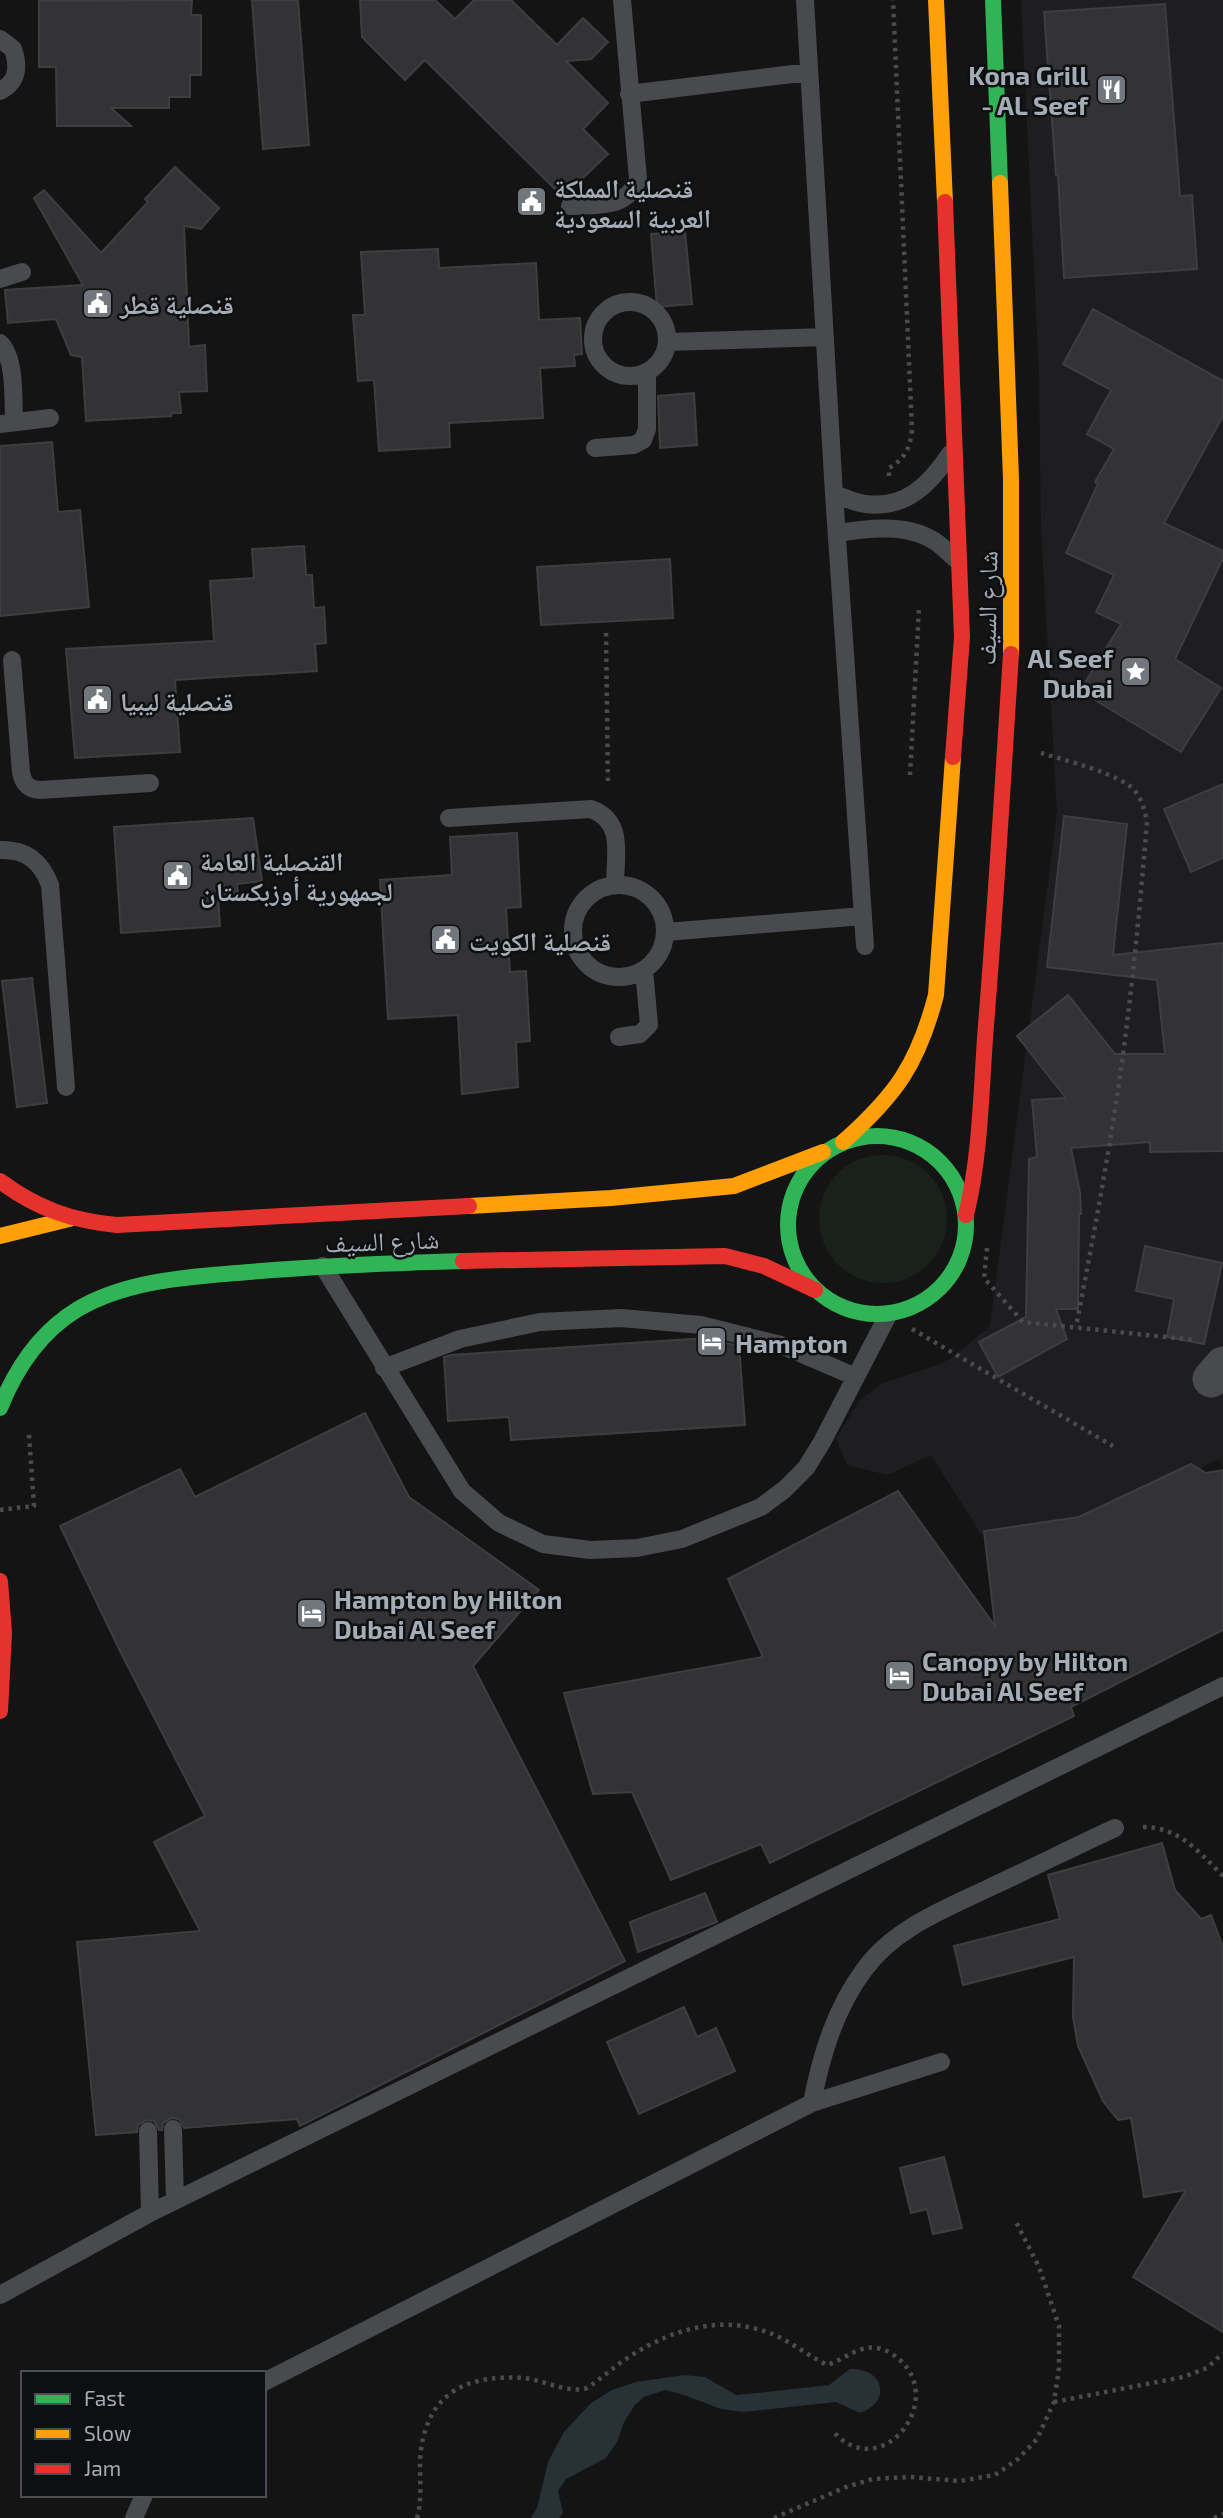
<svg xmlns="http://www.w3.org/2000/svg" width="1223" height="2518" viewBox="0 0 1223 2518" font-family="'Exo 2','Noto Naskh Arabic',sans-serif">
<rect width="100%" height="100%" fill="#141414"/>
<path fill="#1e1e20" d="M1021,0h202v1467l-4,-8 -115,58 -123,17 -50,-79 -44,20 -40,-10 -11,-27 24,-38 21,-16 59,-20 13,-7 37,-31 67,-513 -16,-283 -2,-155z"/>
<path fill="#1a211a" d="M819 1219a64 64 0 1 1 128 0a64 64 0 1 1-128 0Z"/>
<path fill="#273136" d="M850,2369c33,-2 43,32 10,44l-24,-11 -93,10 -22,-3 -37,-14 -19,-5 -21,7 -9,8 -11,17 -7,20 -11,16 -40,21 -8,12 5,22 -4,5h-28l6,-10 11,-46 16,-30 27,-29 21,-13 24,-8 48,-7 21,2 31,18 21,-2 72,-8z"/>
<path fill="#333335" stroke="#3c3e40" stroke-width="2" d="M192,0l-1,15h10v60h-11v22h-21v11h-58l20,18h-74l-1,-59h-17v-66z
M252,0h46l11,145 -46,4z
M360,0h75l20,19 19,-19h37l46,45 26,-27 25,24 -17,17 -25,2 42,42 -25,26 25,25 -45,43 -138,-137 -20,20 -43,-43z
M1165,4l15,192 12,-1 5,74 -133,9 -6,-103h-2l-12,-163z
M175,167l44,41 -18,21 -17,-3 5,121 16,-2 2,46 -28,1 2,21h-10v3l-85,5 -4,-64 -11,-2 -15,-36 -48,4 -3,-33 78,-5 -49,-87 10,-8 57,63 47,-51 -3,-3z
M685,231l7,73 -35,3 -6,-73z
M438,249l1,19 97,-5 3,57 41,-2 2,36 -8,1 1,11 -35,2 3,50 -94,5 1,24 -71,4 -5,-71 -16,1 -5,-66h12l-4,-63z
M1093,309l130,72v35l-59,107 59,28v7l-48,101 46,29 -40,64 -101,-61 41,-67 -25,-12 18,-37 -48,-22 32,-69 -3,-2 19,-33 -27,-15 24,-44 -48,-26z
M694,393l3,52 -37,3 -2,-52z
M52,442l6,70 22,-2 9,97 -89,9v-170z
M304,546l2,29h6l2,33 10,-1 2,36 -11,1 2,27 -142,9 5,72 -105,6 -9,-109 148,-8 -4,-60 44,-3 -2,-29z
M670,559l3,59 -132,7 -4,-58z
M1223,784v74l-32,14 -27,-63z
M1064,816l63,8 -14,131 110,-12v208l-73,1v-10l-79,6 9,44 1,22h-2l-1,95h-22l11,30 -69,38 -19,-35 47,-25 3,-158 8,-2 -5,-57 34,-2 -49,-62 51,-41 47,59h50l-8,-74 -110,-13z
M253,818l9,63 -25,3 1,10 -20,1 2,31 -99,7 -7,-106z
M517,833l4,74 -15,1 4,64 16,-1 4,70 -14,1 2,45 -56,7 -4,-79 -70,4 -8,-139 72,-5 -2,-38z
M32,978l15,125 -30,4 -15,-126z
M1145,1246l77,17 -18,81 -37,-7 7,-38 -38,-8z
M706,1338l33,8 6,79 -234,15 -2,-23 -61,4 -4,-64 7,-2z
M365,1413l44,84 130,93 -66,76 152,295 -325,165 -3,-7 -113,9 -5,-9 -7,-1 -9,5 -1,7h-3l-5,-9 -7,-1 -9,5 -1,7 -41,3 -19,-193 123,-11 -46,-89 51,-26 -84,-163 -61,-127 120,-57 15,28z
M1191,1464l15,9 17,-3v160l-152,77 3,9 -304,147 -9,-19 -90,36 -39,-88 -39,2 -29,-101 199,-36 -35,-78 170,-88 97,135 -11,-95 95,-14z
M1162,1843l13,47 26,29 10,-4 12,32v385l-90,-55 53,-87 -42,7 -13,-79 -13,2 -15,-19 -25,-55 -5,-29 1,-60 -111,28 -9,-39 106,-27 -12,-44z
M705,1893l12,29 -79,30 -8,-30z
M684,2007l13,30 19,-9 19,43 -96,43 -32,-72z
M944,2157l18,71 -29,6 -6,-25 -16,4 -11,-45z"/>
<g fill="none" stroke-linecap="round" stroke-linejoin="round">
<path stroke="#4a4b4f" stroke-width="4.5" stroke-dasharray="3.5 5" stroke-linecap="butt" d="M889,476v-8c16,-9 21,-20 23,-38l-19,-430
M606,633l2,153
M1041,753c23,7 80,21 94,38 7,9 10,20 12,31 -7,85 -15,170 -27,254 -12,84 -28,168 -44,251
M910,775l9,-166
M987,1248l-3,30 39,44 171,18
M912,1329l201,117
M0,1510l34,-4 -5,-72
M1143,1827c36,0 56,25 80,49
M1054,2402l129,-25 24,-9 16,-15
M417,2518c7,-24 0,-51 5,-75 11,-56 52,-68 102,-65 20,2 44,16 63,10 14,-9 25,-20 39,-29 43,-29 93,-45 144,-26 20,8 37,22 57,32 17,-5 31,-20 50,-17 9,1 17,7 23,12 47,43 -21,126 -68,70
M774,2518l72,-31 26,-8 38,-2 50,4 35,-6 23,-16 19,-20 17,-37 5,-34v-42l-20,-59 -23,-45
M1214,2518l9,-4"/>
<path stroke="#484a4d" stroke-width="18" d="M805,0l29,494 31,452
M0,39l13,10c6,17 5,33 -13,42
M629,94l180,-22
M570,206c28,-2 56,4 68,-27l-16,-179
M0,279l22,-7
M593 339a37 37 0 1 1 74 0a37 37 0 1 1-74 0Z
M668,342l157,-5
M0,343c16,15 13,58 14,79
M0,424l50,-6
M595,448l39,-3 9,-5 4,-11v-56
M834,494c10,3 21,9 32,10 40,5 64,-20 84,-50
M837,533c31,-5 71,-10 99,9 7,5 14,12 21,18
M12,660l9,112c2,12 7,17 19,18l110,-7
M449,818l142,-9c34,12 24,47 24,76
M0,850c26,-1 41,11 50,35l16,202
M573 931a46 46 0 1 1 92 0a46 46 0 1 1-92 0Z
M666,932l197,-16
M619,1037l21,-3 9,-9 -5,-55
M323,1266l139,225 37,32 44,21 47,6 47,-2 45,-9 79,-32 24,-18 21,-21 16,-26 66,-127
M384,1368l76,-29 80,-17 81,-4 80,7 80,20 75,32
M812,2103c9,-47 23,-94 52,-133 31,-43 84,-62 129,-84 41,-19 81,-39 122,-58
M173,2129l2,71
M148,2131l2,82
M0,2295l150,-82 1073,-527
M264,2382l548,-279 129,-41
M134,2518l10,-23"/>
<path stroke="#484a4d" stroke-width="37" d="M1211,1379l12,-14"/>
<path stroke="#30b455" stroke-width="16" d="M993,0l7,183
M788 1225a89 89 0 1 1 178 0a89 89 0 1 1-178 0Z
M0,1408c16,-40 40,-76 78,-99 51,-30 114,-32 171,-37 71,-6 142,-9 214,-11"/>
<path stroke="#ff9f0a" stroke-width="16" d="M936,0l9,202
M1000,183l11,296v175
M843,1142c53,-47 75,-78 93,-147l17,-238
M469,1206l142,-8 123,-12 89,-34
M0,1236l69,-17"/>
<path stroke="#e5322d" stroke-width="16" d="M945,202l17,435 -9,120
M0,1181c36,27 72,40 117,44l352,-19
M966,1215c15,-61 15,-127 20,-190 10,-123 17,-247 25,-371
M463,1261l262,-5 39,10 51,24
M0,1581l4,52 -4,78"/>
</g>
<defs>
<symbol id="restaurant-square" viewBox="-11 -11 22 22"><rect x="-9" y="-9" width="18" height="18" rx="4" fill="#72777d" stroke="#0e0f10"/><path d="M-5-6h1v4h1v-4h1v4h1v-4h1v5L-1.5 .5V6h-2V.5L-5-1ZM5-6V6H3V1.5H1.5Q1.5-4 5-6Z" fill="#fff"/></symbol>
<symbol id="civic-square" viewBox="-11 -11 22 22"><rect x="-9" y="-9" width="18" height="18" rx="4" fill="#72777d" stroke="#0e0f10"/><path d="M-.6-6.5H3V-4.5H.6V-3L4-1V1h2V6H-6V1h2V-1L-.6-3ZM-1.2 2.5V6h2.4V2.5Z" fill="#fff"/></symbol>
<symbol id="sight-square" viewBox="-11 -11 22 22"><rect x="-9" y="-9" width="18" height="18" rx="4" fill="#72777d" stroke="#0e0f10"/><path d="M0-6L1.8-2.2L6-1.7L2.9 1.2L3.7 5.4L0 3.3L-3.7 5.4L-2.9 1.2L-6-1.7L-1.8-2.2Z" fill="#fff"/></symbol>
<symbol id="hotel-square" viewBox="-11 -11 22 22"><rect x="-9" y="-9" width="18" height="18" rx="4" fill="#72777d" stroke="#0e0f10"/><path d="M-6-4.5h1.5V1H6V5H4.5V3h-9V5H-6ZM-4 0a1.8 1.8 0 1 1 3.6 0ZM.5 0V-2.5h3Q6-2.5 6 0Z" fill="#fff"/></symbol>
</defs>
<g fill-rule="evenodd">
<use href="#restaurant-square" x="1094" y="72" width="35" height="35"/>
<use href="#civic-square" x="514" y="184" width="35" height="35"/>
<use href="#civic-square" x="80" y="286" width="35" height="35"/>
<use href="#sight-square" x="1118" y="654" width="35" height="35"/>
<use href="#civic-square" x="80" y="682" width="35" height="35"/>
<use href="#civic-square" x="160" y="858" width="35" height="35"/>
<use href="#civic-square" x="428" y="922" width="35" height="35"/>
<use href="#hotel-square" x="694" y="1324" width="35" height="35"/>
<use href="#hotel-square" x="294" y="1596" width="35" height="35"/>
<use href="#hotel-square" x="882" y="1658" width="35" height="35"/>
</g>
<g text-anchor="middle" dominant-baseline="central" stroke-width="5" stroke-linejoin="round" paint-order="stroke">
<g font-size="26" font-weight="bold" fill="#a4acb6" stroke="#0e0f10" text-anchor="start">
<text x="1088" y="74" text-anchor="end">Kona Grill<tspan x="1088" dy="30">- AL Seef</tspan></text>
<text x="554" y="187">قنصلية المملكة<tspan x="554" dy="30">العربية السعودية</tspan></text>
<text x="120" y="303">قنصلية قطر</text>
<text x="1113" y="657" text-anchor="end">Al Seef<tspan x="1113" dy="30">Dubai</tspan></text>
<text x="120" y="700">قنصلية ليبيا</text>
<text x="200" y="860">القنصلية العامة<tspan x="200" dy="30">لجمهورية أوزبكستان</tspan></text>
<text x="469" y="940">قنصلية الكويت</text>
<text x="735" y="1342">Hampton</text>
<text x="334" y="1598">Hampton by Hilton<tspan x="334" dy="30">Dubai Al Seef</tspan></text>
<text x="922" y="1660">Canopy by Hilton<tspan x="922" dy="30">Dubai Al Seef</tspan></text>
</g>
<g font-size="26" fill="#a4acb6" stroke="#0e0f10">
<text transform="translate(986 608) rotate(-89)">شارع السيف</text>
<text transform="translate(382 1240) rotate(-2)">شارع السيف</text>
</g>
</g>
<rect x="21" y="2371" width="245" height="126" fill="#0e0f10" stroke="#4a4e52" stroke-width="2"/>
<rect x="35" y="2394" width="35" height="10" fill="#30b455" stroke="#4a4e52" stroke-width="2"/>
<text x="84" y="2406" font-size="21" fill="#a4acb6">Fast</text>
<rect x="35" y="2429" width="35" height="10" fill="#ff9f0a" stroke="#4a4e52" stroke-width="2"/>
<text x="84" y="2441" font-size="21" fill="#a4acb6">Slow</text>
<rect x="35" y="2464" width="35" height="10" fill="#e5322d" stroke="#4a4e52" stroke-width="2"/>
<text x="84" y="2476" font-size="21" fill="#a4acb6">Jam</text>
</svg>
